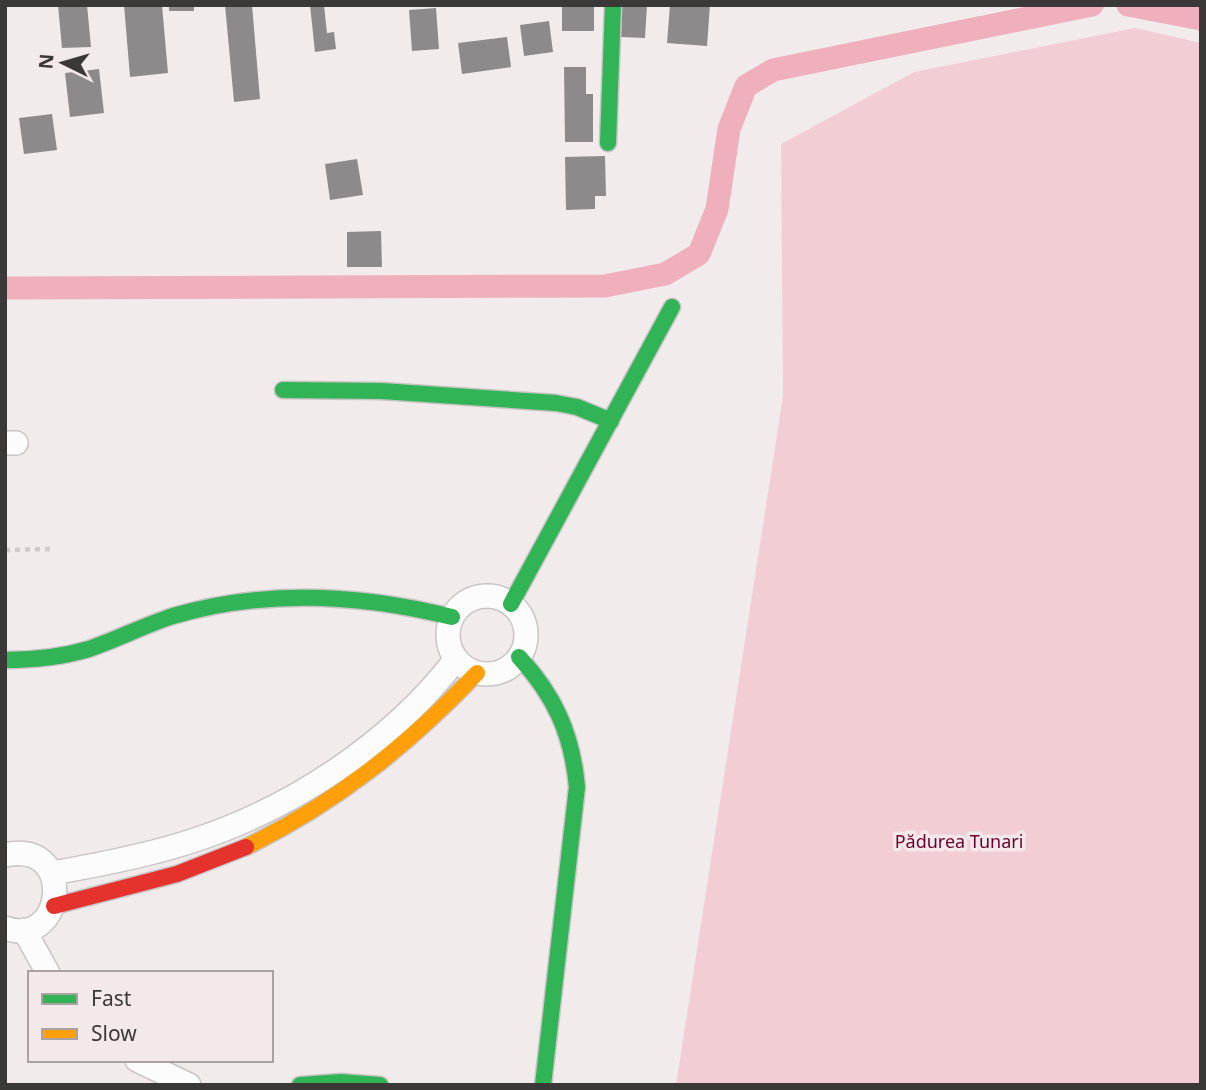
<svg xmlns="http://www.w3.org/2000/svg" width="1206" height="1090" viewBox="0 0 1206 1090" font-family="'Noto Sans',sans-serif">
<rect width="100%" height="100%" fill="#f1ebec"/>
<path fill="#f2ced4" d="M1135,28l66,15v1042h-525l107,-689 -2,-252 133,-72z"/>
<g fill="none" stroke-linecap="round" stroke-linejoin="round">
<path stroke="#f0afbc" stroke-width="23" d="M1128,5l73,14
M5,288l600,-2 60,-12 34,-20 18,-45 12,-80 17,-43 27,-16 319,-65"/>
</g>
<path fill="#8e8a8b" d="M58,5h29l4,42 -29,1z
M124,5h38l6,68 -38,4z
M169,5h25v6h-25z
M225,5h27l8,94 -26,3z
M310,5h14l3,28 7,-1 2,17 -21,3z
M562,5h32v26h-32z
M622,5h25l-2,33 -24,-1z
M670,5h40l-3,41 -40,-3z
M436,8l3,41 -27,2 -3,-41z
M549,21l4,31 -29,4 -4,-31z
M507,37l4,30 -49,7 -4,-31z
M564,67h22v27h7v48h-28z
M99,69l5,44 -34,4 -5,-44z
M52,114l5,36 -33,4 -5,-36z
M605,156l1,40h-11v13l-29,1 -1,-53z
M357,159l6,36 -33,5 -5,-36z
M381,231l1,36h-35v-35z"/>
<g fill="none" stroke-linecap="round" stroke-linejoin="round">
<defs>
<path id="street" d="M5,443h11
M448 635a39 39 0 1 1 78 0a39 39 0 1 1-78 0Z
M5,855c72,-16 60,95 0,73
M52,873c47,-8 94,-17 140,-32 99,-32 200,-98 264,-182
M24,930l24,43
M137,1060l52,25"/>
<path id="fast" d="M608,143l5,-138
M283,390l98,1 175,12 21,4 34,14
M511,604l161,-297
M519,657c36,39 53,77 58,130l-34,298
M5,660c28,0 57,-3 84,-11 29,-10 56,-24 84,-33 92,-27 187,-22 279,1
M300,1085l41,-3 39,3"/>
<path id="slow" d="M246,847c90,-44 162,-102 231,-174"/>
<path id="jam" d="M54,906l123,-32 69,-27"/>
</defs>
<use href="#street" stroke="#c9c4c5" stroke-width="26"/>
<use href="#fast" stroke="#c9c4c5" stroke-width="19"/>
<use href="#slow" stroke="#c9c4c5" stroke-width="19"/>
<use href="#jam" stroke="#c9c4c5" stroke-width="19"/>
<path stroke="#cccaca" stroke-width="4.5" stroke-dasharray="5 5" stroke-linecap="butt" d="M5,550l47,-1"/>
<use href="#street" stroke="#fdfcfc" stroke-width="23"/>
<use href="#fast" stroke="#30b455" stroke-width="16"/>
<use href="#slow" stroke="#ff9f0a" stroke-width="16"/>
<use href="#jam" stroke="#e5322d" stroke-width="16"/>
</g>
<g text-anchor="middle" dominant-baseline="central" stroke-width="7" stroke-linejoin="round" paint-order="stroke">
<g font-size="18" fill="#6d002b" stroke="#f3e9eb">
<text x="959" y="841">Pădurea Tunari</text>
</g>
</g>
<rect width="1206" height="1090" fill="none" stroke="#3b3838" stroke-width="14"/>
<rect x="28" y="971" width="245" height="91" fill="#f3e9eb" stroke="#a9a2a3" stroke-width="2"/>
<rect x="42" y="994" width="35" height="10" fill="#30b455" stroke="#a9a2a3" stroke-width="2"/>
<text x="91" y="1006" font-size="21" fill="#3b3838">Fast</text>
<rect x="42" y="1029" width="35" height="10" fill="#ff9f0a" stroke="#a9a2a3" stroke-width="2"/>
<text x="91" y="1041" font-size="21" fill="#3b3838">Slow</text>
<g transform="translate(63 63) rotate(275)" stroke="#f3e9eb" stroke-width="5" paint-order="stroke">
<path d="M0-5L12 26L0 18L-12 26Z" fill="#3b3838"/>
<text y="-10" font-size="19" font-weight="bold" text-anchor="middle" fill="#3b3838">N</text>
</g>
</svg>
